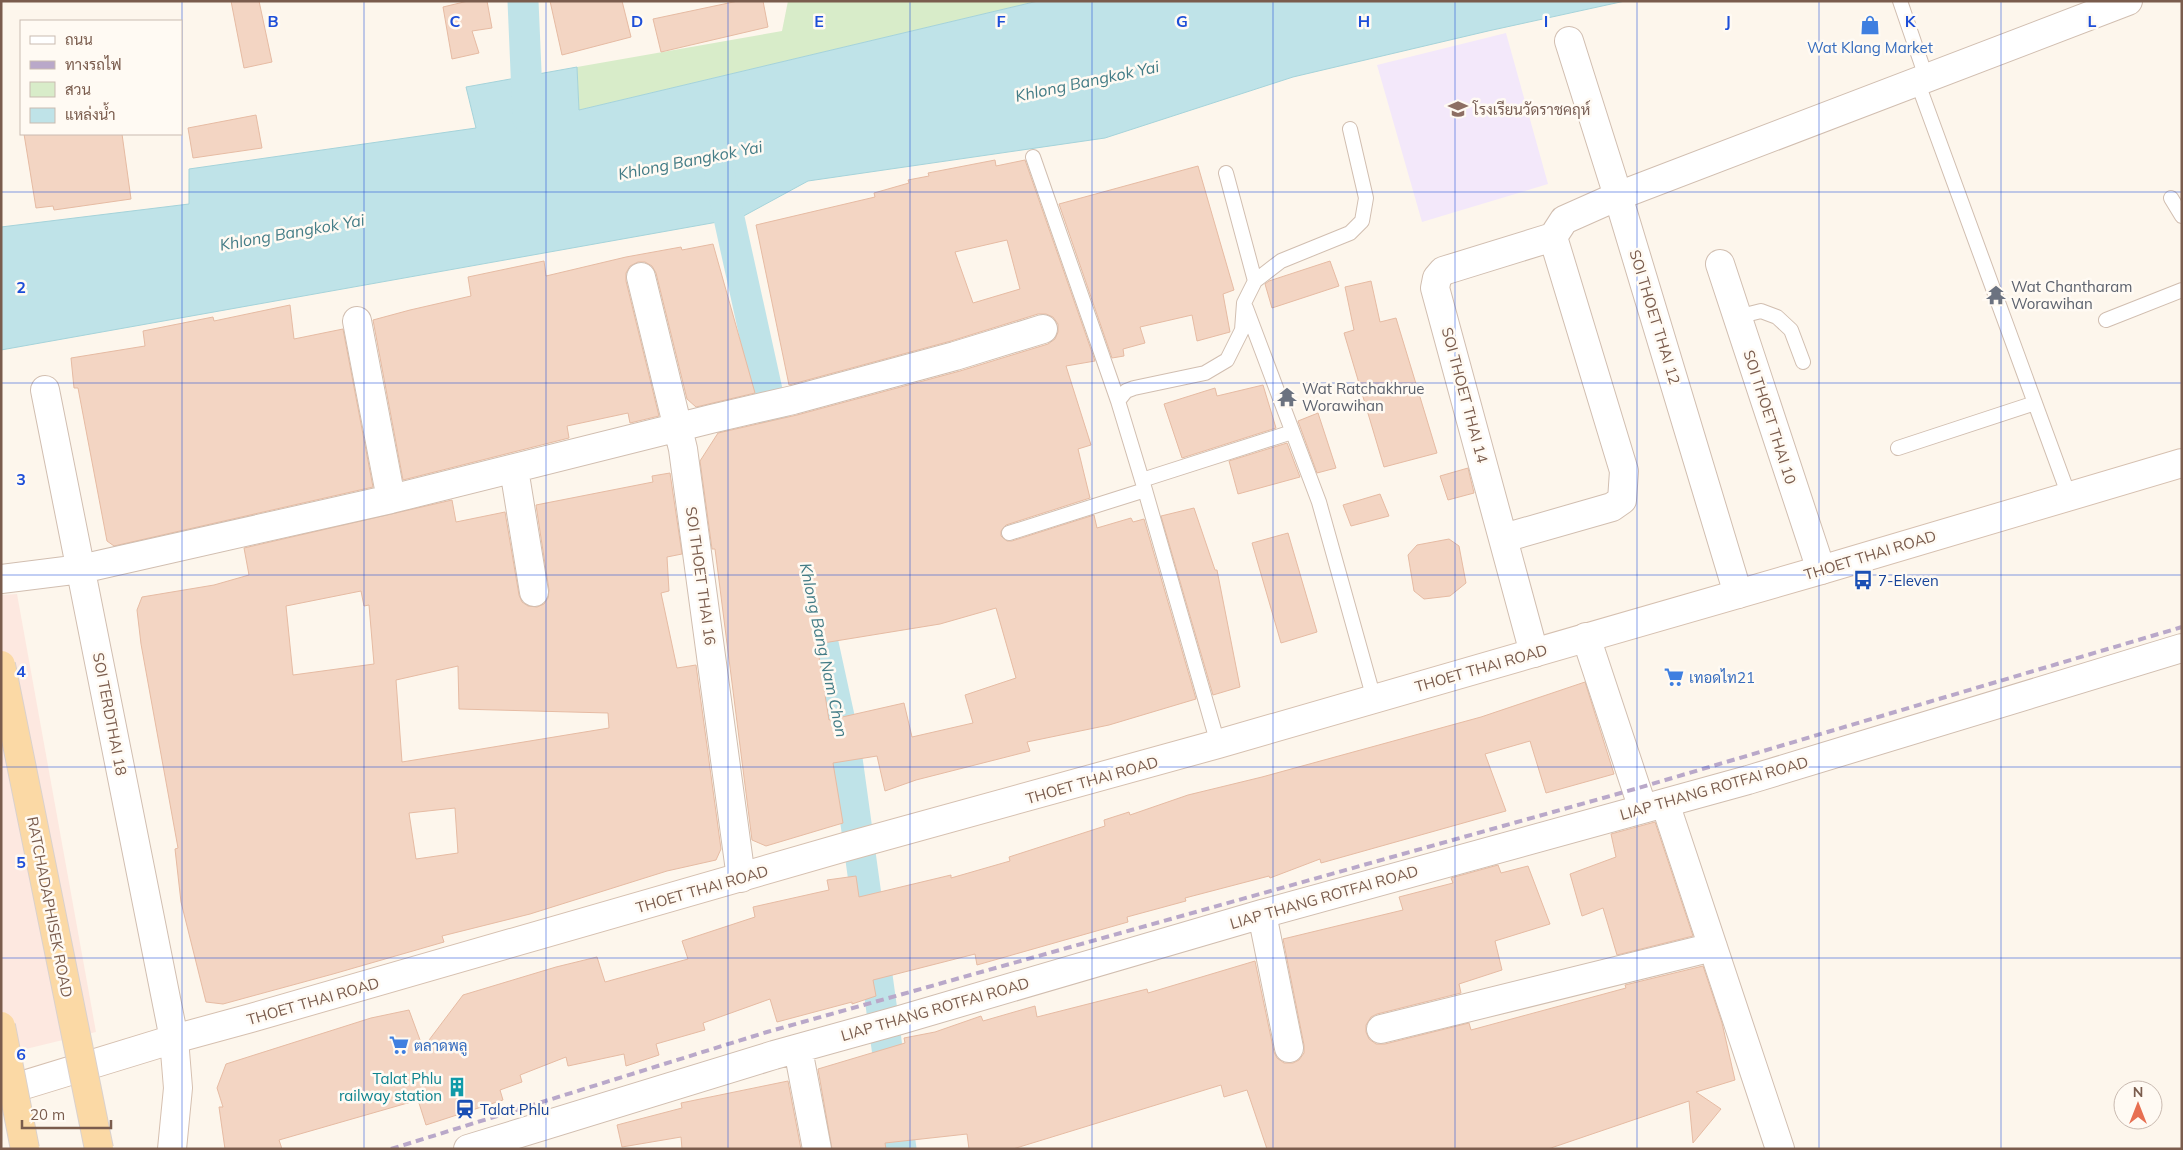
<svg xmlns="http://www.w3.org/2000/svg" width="2183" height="1150" viewBox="0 0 2183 1150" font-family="Mulish,Sarabun,sans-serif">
<rect width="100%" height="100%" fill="#fdf6ec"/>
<path fill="#fde8e0" d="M17,594l79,438 -95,23v-460z"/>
<path fill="#f3e8fa" d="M1506,33l42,151 -126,38 -45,-157z"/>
<path fill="#d8ecc9" d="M788,1h250l-459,109 -2,-43 205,-36z"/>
<path fill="#bfe3e8" stroke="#a5d3da" d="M1038,1h587l-137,30 -195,46 -188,61 -297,43 -68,37 -739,132v-123l188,-23v-35l287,-41 -10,-41 111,-20 2,43z"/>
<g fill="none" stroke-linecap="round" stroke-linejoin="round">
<path stroke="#bfe3e8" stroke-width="31" d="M523,1l5,117
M720,177l63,286
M814,602l31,142 56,405"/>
</g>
<path fill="#f3d5c3" stroke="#e6bba3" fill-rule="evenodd" d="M231,1h28l13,61 -28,6z
M468,1h19l5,27 -20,3 7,22 -27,6 -9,-52z
M550,1h72l9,36 -69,18z
M738,1h25l5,26 -107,25 -8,-33z
M256,115l6,33 -69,10 -5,-30z
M24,134h98l9,65 -77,11 -1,-4 -17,2z
M995,160l1,6 29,-6 70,201 -29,5 25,79 -13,4 12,49 -84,27 -5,6v5l6,5h5l82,-26 3,13 34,-10 2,4 11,-3 52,180 -87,26 -82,17 3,9 -114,29 -31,11 -8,-35 -44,7 10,60 -77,23 -14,-6 -37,-291h-3l-12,-88 18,-28 79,-18 163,-44 88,-27 7,-5 3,-7v-8l-5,-7 -7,-3h-8l-87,27 -162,44 -33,-160 119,-28 -1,-4 35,-10 -1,-3 21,-4 -1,-3zM1007,240l13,49 -47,14 -18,-51zM996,608l20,70 -51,17 8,28 -61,14 -8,-34 -75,17 -12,-76 123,-20z
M1198,166l36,124 -11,4 7,38 -33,9 -5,-26 -52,12 5,16 -22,6 1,7 -12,2 -53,-154z
M713,244l42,149 -59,14 -9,-8 -31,-126 -4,-7 -7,-4h-7l-8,4 -4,7v8l33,135 -29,7 -2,-10 -61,13 2,12 -166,42 -30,-160 37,-10 61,-14 -3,-19 76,-16 2,15 80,-19 55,-10 1,3z
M1330,261l9,25 -67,22 -7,-24 4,-3z
M1371,281l9,41 16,-4 41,135 -53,14 -40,-134 10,-3 -9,-43z
M290,305l4,34 49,-10 30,158 -259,59 -7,-5 -29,-153h-4l-3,-30 74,-12 -2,-15 70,-14 1,4z
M1263,385l13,43 -94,30 -18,-54 51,-16 2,8z
M1318,413l18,55 -19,5 -19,-52z
M1287,443l13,34 -62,17 -9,-33z
M1468,468l6,25 -26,7 -8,-24z
M670,473l12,81 -15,3 2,34 -8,2 16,75 19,-3 25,184 -5,11 -49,11 -137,43 -88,22 2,6 -111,32 -110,30 -17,-2 -25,-100 -6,-53 3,-1 -37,-204 -4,-34 5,-13 72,-12 35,-10 -5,-27 208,-48 4,22 49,-10 14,83 3,7 6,4 9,1 7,-3 4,-6 1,-8 -13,-85 117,-23 -1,-6zM361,591l3,15 5,-1 5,59 -81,11 -7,-69zM458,666l1,43 149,4 1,15 -207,34 -6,-82zM455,808l3,45 -42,6 -7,-46z
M1380,494l9,22 -38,10 -8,-21z
M1194,508l21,62h2l23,117 -27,8 -52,-179z
M1288,533l29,99 -36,11 -29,-100z
M1449,539l10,7 7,37 -16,13 -26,3 -10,-8 -6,-36 9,-10z
M1585,682l29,92 -68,19 -16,-52 -45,13 21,57 -185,52 -1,-4 -50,19 -1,-2 -84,22 1,3 -59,16 1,5 -151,43 -2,-11 -102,26 3,16 -24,8v-2l-75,20 -7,-23 -67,24 2,7 -49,14 3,11 -33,11 -2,-12 -56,12 -2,-9 -46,18 2,7 -22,8 3,10 -77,25 -8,-25 -139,40 3,9h-57l-6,-42h4l-6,-19 9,-24 145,-46 38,-8 14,38 40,-53 93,-28 41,-10 8,25 83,-23 -6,-18 73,-24 -2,-10 76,-17 -2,-10 29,-4 3,21 92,-22v3l59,-17 -1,-4 96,-31 -1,-6 25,-8 1,3 58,-20 74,-18 219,-60z
M1655,822l38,114 -76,19 -14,-47 -21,8 -12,-42 46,-17 -5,-23z
M1498,865l3,8 27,-7 22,58 -55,17 7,29 -43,14 2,9 -84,21 -6,3 -5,8v7l3,7 7,5h9l84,-21 2,7 155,-42 -1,-3 78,-19 19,57 13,57 -39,12 25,17 -28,34 -4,-42 -141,48h-281l-20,-59 -23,7 -3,-12 -208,64h-44l-2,-15 -82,9 1,6h-54l-14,-80 87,-26 -1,-5 31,-6 46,-16 2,5 52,-15 2,11 110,-28 1,4 107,-32 19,91 3,6 7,5h9l6,-3 5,-7v-8l-21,-106 120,-29 -4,-13 54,-14 -2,-5z
M788,1081l13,68h-119l-1,-12 -59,10 -5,-22 65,-17 -1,-5z"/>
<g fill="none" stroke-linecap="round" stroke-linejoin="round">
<defs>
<path id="service" d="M1900,1l26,76
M1917,81l152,415
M1033,157l85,244
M1226,173l29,108
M2171,198l11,18
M1246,308l73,194 55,197
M1737,317l24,-6 16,6 14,13 12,32
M2106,320l76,-30
M1898,448l137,-45
M1142,480l150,-48
M1009,533l136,-43
M1218,744l-73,-254 -27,-89 8,-10 8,-3 71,-15 22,-13 15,-30 2,-27 11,-22 26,-20 69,-28 12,-12 4,-23 -16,-69"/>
<path id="minor" d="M1569,41l49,155 120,398
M1720,264l101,306
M641,277l42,172 58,429
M357,321l34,178
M45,390l129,649
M514,469l20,123
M1504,538l108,-31 10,-7 2,-29 -71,-234
M1,579l80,-10 310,-70 320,-80 82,-19 162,-44 88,-27
M1586,637l57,172
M1534,653l-99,-365 2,-10 6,-7 110,-34 11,-17 54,-24 510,-195
M1665,803l115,346
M1262,914l27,134
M1381,1029l332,-82
M798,1049l19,100
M468,1149l306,-94 126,-35 362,-106 486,-134 434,-132"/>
<path id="secondary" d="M1,1092l173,-53 77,-21 594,-171 373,-103 603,-174 361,-107
M172,1149l6,-61 -4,-49"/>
</defs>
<use href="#service" stroke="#d1beb0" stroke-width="16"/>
<use href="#minor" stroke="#d1beb0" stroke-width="30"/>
<use href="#secondary" stroke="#d6c0b0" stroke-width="30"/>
<use href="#service" stroke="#fff" stroke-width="14"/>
<use href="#minor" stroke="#fff" stroke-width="28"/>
<use href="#secondary" stroke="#fff" stroke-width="28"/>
<path stroke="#b9a8c9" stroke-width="4" stroke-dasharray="8 5" stroke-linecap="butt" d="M391,1149l376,-117 868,-243 547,-162"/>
<defs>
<path id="primary-bridge" d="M1,665l98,484
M1,1026l24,123"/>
</defs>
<use href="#primary-bridge" stroke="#dad1cd" stroke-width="30" stroke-linecap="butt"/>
<use href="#primary-bridge" stroke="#fbd9a5" stroke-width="28"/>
</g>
<path fill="none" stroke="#1d4ed8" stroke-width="1" stroke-opacity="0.55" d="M182,1v1148M364,1v1148M546,1v1148M728,1v1148M910,1v1148M1092,1v1148M1273,1v1148M1455,1v1148M1637,1v1148M1819,1v1148M2001,1v1148M1,192h2181M1,383h2181M1,575h2181M1,767h2181M1,958h2181"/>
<defs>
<symbol id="shop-bare" viewBox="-9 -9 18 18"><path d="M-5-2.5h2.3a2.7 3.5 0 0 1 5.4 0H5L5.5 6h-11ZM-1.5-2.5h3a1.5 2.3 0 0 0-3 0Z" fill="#3f7fe0" stroke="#fffaf3" stroke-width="2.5" paint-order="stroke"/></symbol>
<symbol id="school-bare" viewBox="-9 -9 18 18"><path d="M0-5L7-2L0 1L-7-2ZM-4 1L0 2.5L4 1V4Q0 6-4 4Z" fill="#8d6e63" stroke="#fffaf3" stroke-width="2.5" paint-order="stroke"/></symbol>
<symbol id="temple-bare" viewBox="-9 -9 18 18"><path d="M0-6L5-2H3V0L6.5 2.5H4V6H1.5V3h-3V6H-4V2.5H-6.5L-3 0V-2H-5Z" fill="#6b7280" stroke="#fffaf3" stroke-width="2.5" paint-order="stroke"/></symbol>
<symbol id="bus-bare" viewBox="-9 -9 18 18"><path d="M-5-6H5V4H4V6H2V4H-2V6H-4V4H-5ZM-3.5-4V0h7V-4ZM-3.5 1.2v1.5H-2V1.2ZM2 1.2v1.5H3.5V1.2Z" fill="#1a4fb4" stroke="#fffaf3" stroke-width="2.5" paint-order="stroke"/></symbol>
<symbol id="supermarket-bare" viewBox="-9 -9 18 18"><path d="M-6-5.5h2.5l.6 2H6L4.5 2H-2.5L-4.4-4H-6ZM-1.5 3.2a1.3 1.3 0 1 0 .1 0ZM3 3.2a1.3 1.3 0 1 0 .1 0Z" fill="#3f7fe0" stroke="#fffaf3" stroke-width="2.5" paint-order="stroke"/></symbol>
<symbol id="building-bare" viewBox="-9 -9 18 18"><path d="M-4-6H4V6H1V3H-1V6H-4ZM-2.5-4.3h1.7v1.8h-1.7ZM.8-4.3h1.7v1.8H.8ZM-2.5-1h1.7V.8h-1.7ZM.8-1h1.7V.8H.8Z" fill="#0f9aa8" stroke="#fffaf3" stroke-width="2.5" paint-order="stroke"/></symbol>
<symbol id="station-bare" viewBox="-9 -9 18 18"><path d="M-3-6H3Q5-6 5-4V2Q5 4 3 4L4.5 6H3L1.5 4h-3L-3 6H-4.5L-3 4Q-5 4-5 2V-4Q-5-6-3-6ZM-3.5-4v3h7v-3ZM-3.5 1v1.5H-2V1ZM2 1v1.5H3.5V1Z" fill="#1a4fb4" stroke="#fffaf3" stroke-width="2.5" paint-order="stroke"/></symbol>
</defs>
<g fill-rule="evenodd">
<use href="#shop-bare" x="1856" y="11" width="28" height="28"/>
<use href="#school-bare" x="1444" y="95" width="28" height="28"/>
<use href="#temple-bare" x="1982" y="281" width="28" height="28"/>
<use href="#temple-bare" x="1273" y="383" width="28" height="28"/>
<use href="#bus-bare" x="1849" y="566" width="28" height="28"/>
<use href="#supermarket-bare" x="1660" y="663" width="28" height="28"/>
<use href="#supermarket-bare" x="385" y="1031" width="28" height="28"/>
<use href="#building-bare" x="443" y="1073" width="28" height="28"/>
<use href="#station-bare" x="451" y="1095" width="28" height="28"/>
</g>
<g text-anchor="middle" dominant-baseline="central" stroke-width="5" stroke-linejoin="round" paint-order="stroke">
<g font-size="15" fill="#366cbe" stroke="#fffaf3" text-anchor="start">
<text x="1870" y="47" text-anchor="middle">Wat Klang Market</text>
<text x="1689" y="677">เทอดไท21</text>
<text x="414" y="1045">ตลาดพลู</text>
</g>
<g font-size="15" fill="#785e54" stroke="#fffaf3" text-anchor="start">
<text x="1473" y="109">โรงเรียนวัดราชคฤห์</text>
</g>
<g font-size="15" fill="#5b616d" stroke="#fffaf3" text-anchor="start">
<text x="2011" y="286">Wat Chantharam<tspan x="2011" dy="17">Worawihan</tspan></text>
<text x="1302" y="388">Wat Ratchakhrue<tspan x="1302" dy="17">Worawihan</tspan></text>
</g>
<g font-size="15" fill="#7a5c4d" stroke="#fffaf3">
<text transform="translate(1655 317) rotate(73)">SOI THOET THAI 12</text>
<text transform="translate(1465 395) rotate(75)">SOI THOET THAI 14</text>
<text transform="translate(1770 417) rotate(72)">SOI THOET THAI 10</text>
<text transform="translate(1870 555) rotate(-17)">THOET THAI ROAD</text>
<text transform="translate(701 576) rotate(82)">SOI THOET THAI 16</text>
<text transform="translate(1481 668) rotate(-16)">THOET THAI ROAD</text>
<text transform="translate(110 714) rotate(79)">SOI TERDTHAI 18</text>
<text transform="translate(1092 780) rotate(-16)">THOET THAI ROAD</text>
<text transform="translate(1714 788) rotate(-16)">LIAP THANG ROTFAI ROAD</text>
<text transform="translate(702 889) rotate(-16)">THOET THAI ROAD</text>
<text transform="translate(1324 897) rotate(-16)">LIAP THANG ROTFAI ROAD</text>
<text transform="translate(50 907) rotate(79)">RATCHADAPHISEK ROAD</text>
<text transform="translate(313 1001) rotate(-16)">THOET THAI ROAD</text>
<text transform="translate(935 1009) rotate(-16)">LIAP THANG ROTFAI ROAD</text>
</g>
<g font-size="15" fill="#164399" stroke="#fffaf3" text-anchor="start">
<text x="1878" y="580">7-Eleven</text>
<text x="480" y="1109">Talat Phlu</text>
</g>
<g font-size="15" fill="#0d838f" stroke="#fffaf3" text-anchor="end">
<text x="442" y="1078">Talat Phlu<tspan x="442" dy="17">railway station</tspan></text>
</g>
<g font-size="16" font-style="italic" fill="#437c86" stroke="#fffaf3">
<text transform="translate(1087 81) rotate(-12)">Khlong Bangkok Yai</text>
<text transform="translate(690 160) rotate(-11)">Khlong Bangkok Yai</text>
<text transform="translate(292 232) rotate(-10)">Khlong Bangkok Yai</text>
<text transform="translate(824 650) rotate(78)">Khlong Bang Nam Chon</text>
</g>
</g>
<g font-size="16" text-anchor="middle" font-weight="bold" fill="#1d4ed8" stroke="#fffaf3" stroke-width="5" stroke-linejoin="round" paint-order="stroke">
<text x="273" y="27">B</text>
<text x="455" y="27">C</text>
<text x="637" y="27">D</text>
<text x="819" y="27">E</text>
<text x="1001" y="27">F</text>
<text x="1182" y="27">G</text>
<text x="1364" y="27">H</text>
<text x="1546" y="27">I</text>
<text x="1728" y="27">J</text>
<text x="1910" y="27">K</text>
<text x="2092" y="27">L</text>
<text x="21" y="293">2</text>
<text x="21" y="485">3</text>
<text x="21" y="677">4</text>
<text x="21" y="868">5</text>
<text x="21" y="1060">6</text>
</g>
<rect width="2183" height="1150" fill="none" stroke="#7a5c4d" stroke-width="5"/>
<rect x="20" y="20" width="162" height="115" fill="#fffaf3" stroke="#cabbb1"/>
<rect x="30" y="36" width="25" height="8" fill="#ffffff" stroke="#cabbb1"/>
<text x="65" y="45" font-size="15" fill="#7a5c4d">ถนน</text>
<rect x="30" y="61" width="25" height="8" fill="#b9a8c9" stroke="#cabbb1"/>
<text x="65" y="70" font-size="15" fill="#7a5c4d">ทางรถไฟ</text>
<rect x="30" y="82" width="25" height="15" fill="#d8ecc9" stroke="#cabbb1"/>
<text x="65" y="95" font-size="15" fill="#7a5c4d">สวน</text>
<rect x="30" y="108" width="25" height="15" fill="#bfe3e8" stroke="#cabbb1"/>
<text x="65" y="120" font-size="15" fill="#7a5c4d">แหล่งน้ำ</text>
<g transform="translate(2138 1105)"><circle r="24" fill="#fffaf3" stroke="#cabbb1"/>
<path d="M0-4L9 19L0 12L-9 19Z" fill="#e76f51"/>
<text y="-8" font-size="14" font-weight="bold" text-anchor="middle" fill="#7a5c4d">N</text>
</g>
<path d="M22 1120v8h89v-8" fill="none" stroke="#7a5c4d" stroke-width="2.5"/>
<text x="30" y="1120" font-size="15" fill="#7a5c4d" stroke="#fffaf3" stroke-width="4" paint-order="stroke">20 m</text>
</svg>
